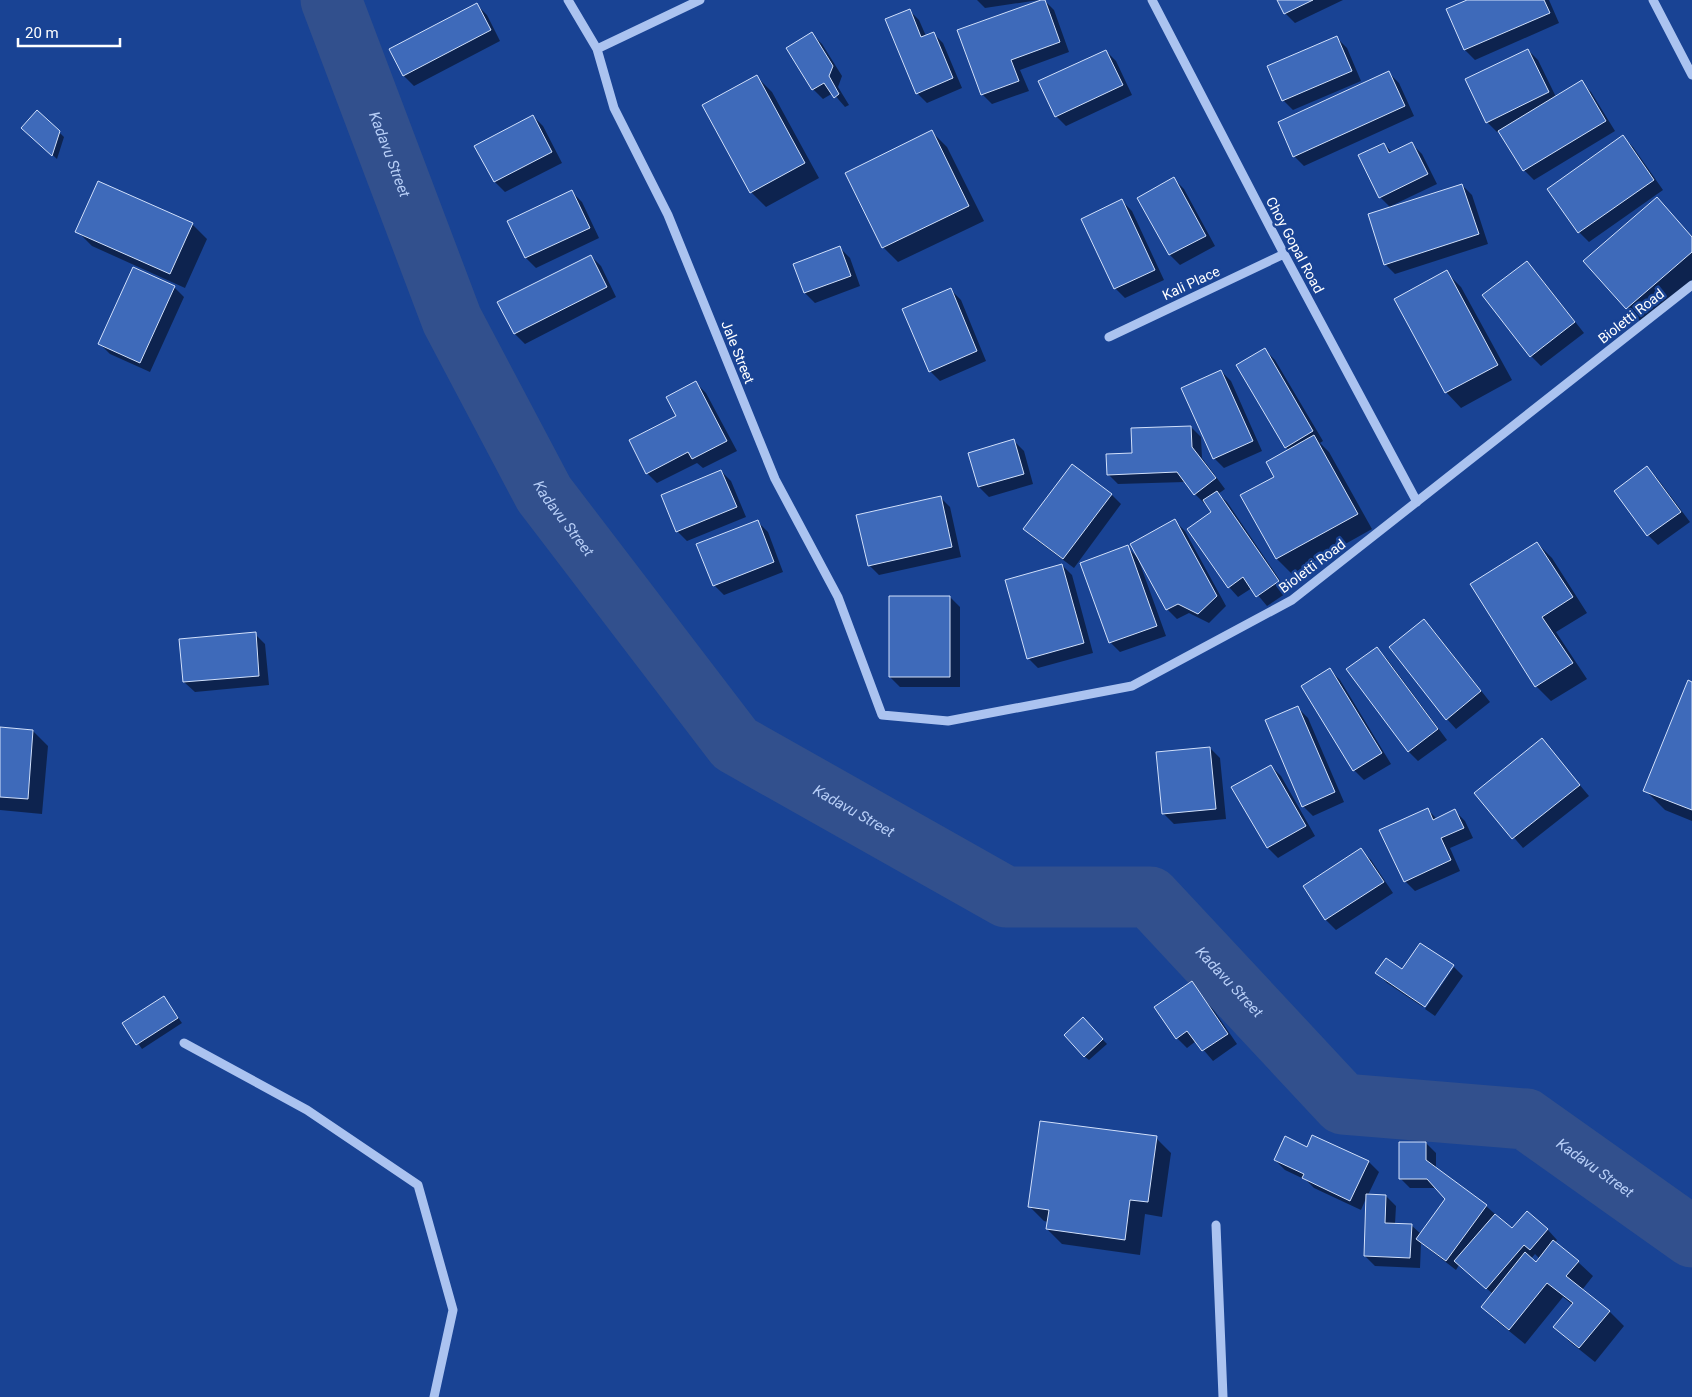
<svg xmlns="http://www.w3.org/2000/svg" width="1692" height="1397" viewBox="0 0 1692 1397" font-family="Roboto,sans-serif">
<rect width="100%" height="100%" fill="#194394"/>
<path fill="#0007" fill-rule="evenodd" d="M977,0h62l-54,8z
M1044,0l10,10 15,42 -49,18 9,21 -37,13 -10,-10z
M1279,0h64l-48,23 -10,-10z
M1471,0h78l10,23 -84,37 -10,-10 -18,-40z
M477,5l10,10 13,26 -86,45 -10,-10 -14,-26z
M909,10l10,10 7,16 7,-3 10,10 19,45 -35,15 -10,-10z
M812,34l10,10 20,32 -4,11 11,18 -4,2 -12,-14 -10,6 -10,-10z
M1337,38l10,10 14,33 -68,29 -10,-10z
M1528,50l10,10 18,37 25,-15 10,10 24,39 -81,49 -10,-10 -24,-39 -3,1 -10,-10z
M1106,51l10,10 16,34 -66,31 -10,-10z
M1389,73l10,10 15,33 -110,50 -10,-10z
M757,77l15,15 47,86 -53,29 -15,-15z
M533,116l10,10 19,37 -57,29 -10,-10z
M27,132h32l5,5 -7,22z
M932,132l15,15 37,74 -86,41 -15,-15 -36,-74z
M1623,137l10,10 30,43 -74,52 -10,-10z
M1384,144l9,9 19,-9 10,10 15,30 -46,22v2l71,-23 10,10 16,49 -93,30 -10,-10 6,-56 -11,-11z
M1174,179l10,10 31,57 -35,19 -10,-10 -31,-57z
M572,192l10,10 17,36 -63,30 -10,-10 -17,-37z
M1657,199l35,38v43l-50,43 -57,-62z
M1122,201l10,10 32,69 -39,18 -10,-10z
M192,224l15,15 -22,49 -93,-42 -15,-15z
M840,248l10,10 10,28 -45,17 -10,-10 -10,-28z
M591,256l10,10 15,31 -91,47 -10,-10z
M1526,262l10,10 48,61 -43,33 -10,-10 -47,-61z
M1446,272l15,15 51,93 -51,28 -15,-16 -50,-93z
M174,287l10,10 -34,75 -40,-18 -10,-10z
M951,290l10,10 25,61 -46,20 -10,-10z
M1265,350l10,10 48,81 -3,2 9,9 43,77 -80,45 -15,-15 -35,-63 34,-19 13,-26 -3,-4z
M1221,371l10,10 31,70 -38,17 -10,-10z
M696,383l10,10 31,58 -34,17 -6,-5 -40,20 -10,-10z
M1191,427l10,10 1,21 23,31 -7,5 9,8 61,90 -21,14 -15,-18 -14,9 -9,-10 -16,-74 -7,-10 -1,1 -10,-10 -10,-12 -67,2 -10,-10 25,-19z
M1014,441l10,10 9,33 -44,13 -10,-10 -10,-33z
M1647,468l10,10 33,44 -32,23 -10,-10 -32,-44z
M721,471l10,10 15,36 -59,24 -10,-10 -15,-36z
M1112,495l9,9 -47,64 -39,-29 -10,-10z
M940,497l10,10 11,50 -82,18 -10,-10z
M1175,521l10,10 41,75 -17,17 -20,-10 -12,6 -10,-10 -27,-48h-1l27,75 -46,16 -10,-10 17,-95 10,10z
M758,522l10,10 15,40 -59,23 -10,-10z
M1537,543l15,15 35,55 -31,19 31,47 -36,22 -15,-15z
M1062,565l10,10 21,78 -55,15 -10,-10z
M950,597l10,10v80h-60l-10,-10z
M1424,621l10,10 56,71 -34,27 -9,-10z
M255,634l10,10 4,41 -74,7 -11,-10z
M1377,649l10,10 60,81 -29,21 -10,-10z
M1330,670l10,10 51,84 -27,16 -10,-10z
M1692,683v138l-27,-11 -20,-20z
M1298,708l10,10 36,84 -31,14 -10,-10z
M0,729l33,2 15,15 -6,68 -42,-4z
M1542,740l47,56 -66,52 -47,-54z
M1210,748l10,10 6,61 -52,5 -10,-10 -6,-61z
M1271,766l10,10 34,60 -37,22 -10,-10 -35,-60z
M1427,809l10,10 18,-8 10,10 8,17 -23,10 10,23 -45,20 -10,-10z
M1361,850l10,10 22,33 -57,37 -10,-10 -21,-33z
M1420,944l33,22h-2l-28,41 -36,-24 -10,-10 25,-3z
M1454,967l9,9 -28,40 -10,-7z
M1192,983l10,10 35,51 -24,17 -17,-20 -9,7 -10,-10z
M164,998l18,25 -40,26 -18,-26z
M1083,1019l24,25 -18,16 -5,-4z
M1313,1136l56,26 10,10 -11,23 18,1 10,10 -1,18 16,1 10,9 26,-35 -10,-11h-27l-10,-10 26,-35 10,10v16l50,37 27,24 14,-17 21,17 9,10 -2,3 23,19 15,14 -11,14 27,21 15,15 -29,36 -25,-20 -15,-15 18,-22 -10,-8 -38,47 -27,-22 -15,-15 10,-13 -34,-29 -3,5 -35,-27 -1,25 -45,-2 -10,-10 2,-60 -6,14 -47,-22 -8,-8 -21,-10 -10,-10 33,-12zM1535,1254l5,5 -3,5 -6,-5z
M1156,1138l15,15 -9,64 -17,-3 -5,41 -78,-11 -15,-15 1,-7 -4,-1 -15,-15z"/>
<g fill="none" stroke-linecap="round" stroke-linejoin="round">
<path stroke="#32508d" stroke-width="61" id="s1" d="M331,0l121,320 92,174 191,250 271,153h144l193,207 183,15 166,118"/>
</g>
<path fill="#3e6aba" stroke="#d1e0fb" d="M1041,0h4l15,42 -49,18 8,21 -38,14 -24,-65z
M1277,0h36l-29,14z
M1467,0h77l6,13 -86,37 -18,-41z
M477,3l14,27 -88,46 -14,-27z
M910,9l11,28 13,-5 19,46 -37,16 -31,-75z
M812,32l21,34 -4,10 10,18 -5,4 -10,-15 -12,7 -26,-42z
M1337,36l15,35 -70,30 -15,-35z
M1528,49l21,43 -63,31 -21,-44z
M1106,50l17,35 -68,32 -17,-36z
M1389,71l16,35 -112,51 -15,-35z
M757,75l48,88 -55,30 -48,-88z
M1582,80l24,41 -83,50 -25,-40z
M37,110l23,21 -8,25 -31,-28z
M533,115l19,37 -58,30 -20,-36z
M932,130l37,76 -87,42 -37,-75z
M1623,135l31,45 -76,53 -31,-44z
M1412,142l16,32 -49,24 -21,-43 26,-12 5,10z
M1174,177l32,59 -37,19 -32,-57z
M98,181l95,42 -23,51 -95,-42z
M1462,184l17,50 -95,31 -16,-51z
M572,190l18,38 -65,30 -18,-37z
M1657,197l35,40v15l-66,57 -43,-48z
M1122,199l33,71 -41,19 -33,-70z
M840,246l11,30 -47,17 -11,-29z
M591,255l16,32 -93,47 -17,-32z
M1527,261l48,61 -45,35 -48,-62z
M133,267l42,19 -35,77 -42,-19z
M1447,270l51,95 -53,28 -51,-94z
M951,288l26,63 -48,21 -27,-63z
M1265,348l48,83 -28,17 -49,-83z
M1221,370l32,71 -40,18 -32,-71z
M696,381l31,60 -35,18 -4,-7 -42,22 -17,-34 47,-24 -10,-19z
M1191,426l1,21 24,31 -22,17 -17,-23 -70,3 -1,-21 26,-1 -1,-25z
M1314,435l44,79 -82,45 -36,-64 34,-18 -8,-15z
M1014,439l10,35 -46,13 -10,-34z
M1072,464l40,30 -49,65 -40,-30z
M1647,466l34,46 -34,24 -33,-45z
M721,470l16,37 -61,25 -15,-37z
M1217,491l62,90 -23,16 -13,-20 -15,11 -41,-59 24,-17 -8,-12z
M941,496l11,51 -84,19 -12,-51z
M1175,519l42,77 -19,18 -20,-10 -12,6 -36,-66z
M758,520l16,42 -61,24 -17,-42z
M1537,542l36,55 -31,20 31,46 -38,24 -65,-103z
M1128,545l29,81 -48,17 -29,-80z
M1062,564l22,79 -57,16 -22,-79z
M889,596h61v81h-61z
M1424,619l57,72 -35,29 -57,-73z
M256,632l3,44 -76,6 -4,-43z
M1377,647l61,82 -30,23 -62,-83z
M1330,668l52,85 -29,18 -52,-85z
M1688,680l4,2v128l-49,-19z
M1298,706l37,86 -33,15 -37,-87z
M0,727l33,3 -5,69 -28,-2z
M1542,738l38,47 -68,54 -38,-46z
M1210,747l6,62 -54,5 -6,-62z
M1271,765l35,61 -39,22 -36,-61z
M1428,808l5,12 22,-11 9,19 -23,10 10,22 -47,22 -25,-52z
M1361,848l23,34 -59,38 -22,-34z
M1420,943l34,22 -29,42 -50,-34 11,-15 16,11z
M1192,981l36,53 -26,17 -15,-20 -11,8 -22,-32z
M164,996l14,22 -42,27 -14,-22z
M1083,1017l20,22 -19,18 -20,-22z
M1040,1121l117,15 -9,66 -18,-2 -5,40 -79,-11 3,-19 -21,-3z
M1312,1135l57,26 -19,40 -48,-23 2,-4 -30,-14 11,-24 22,11z
M1399,1142h27v18l61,45 -41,56 -30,-22 29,-40 -18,-20h-28z
M1366,1194l20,1 -1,28 27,1 -2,34 -46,-2z
M1527,1211l21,18 -18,21 -6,-5 -38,44 -32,-28 41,-47 17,14z
M1553,1240l26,21 -13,15 44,35 -31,37 -26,-21 20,-24 -26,-20 -38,47 -28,-23 44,-55 11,10z"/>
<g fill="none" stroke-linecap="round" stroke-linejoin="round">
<path stroke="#abc3f0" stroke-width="9" d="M568,0l29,49 17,59 54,107 107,264 63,118 44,118 66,6 184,-35 160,-86 400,-315
M1152,0l132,254 133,248
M1653,0l39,75
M597,49l103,-49
M1109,337l175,-83
M184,1043l123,67 111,75 35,125 -19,87
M1216,1225l7,172"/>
</g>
<g text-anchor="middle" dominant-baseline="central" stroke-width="5" stroke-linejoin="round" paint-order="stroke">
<g font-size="14" fill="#fff" stroke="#194394">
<text transform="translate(1295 245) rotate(62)">Choy Gopal Road</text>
<text transform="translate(1191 283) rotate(-25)">Kali Place</text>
<text transform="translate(1631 316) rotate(-38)">Bioletti Road</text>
<text transform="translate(738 352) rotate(68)">Jale Street</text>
<text transform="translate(1312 566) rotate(-37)">Bioletti Road</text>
</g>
<g font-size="15" font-style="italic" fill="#b7cef7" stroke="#194394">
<text stroke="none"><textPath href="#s1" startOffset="165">Kadavu Street</textPath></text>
<text stroke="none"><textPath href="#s1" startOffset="570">Kadavu Street</textPath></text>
<text stroke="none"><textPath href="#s1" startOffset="990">Kadavu Street</textPath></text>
<text stroke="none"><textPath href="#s1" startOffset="1425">Kadavu Street</textPath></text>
<text stroke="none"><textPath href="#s1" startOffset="1860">Kadavu Street</textPath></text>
</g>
</g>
<path d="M18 38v8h102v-8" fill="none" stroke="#ffffff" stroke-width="2.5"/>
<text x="25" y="38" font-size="15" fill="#ffffff" stroke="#194394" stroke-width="4" paint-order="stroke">20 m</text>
</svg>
